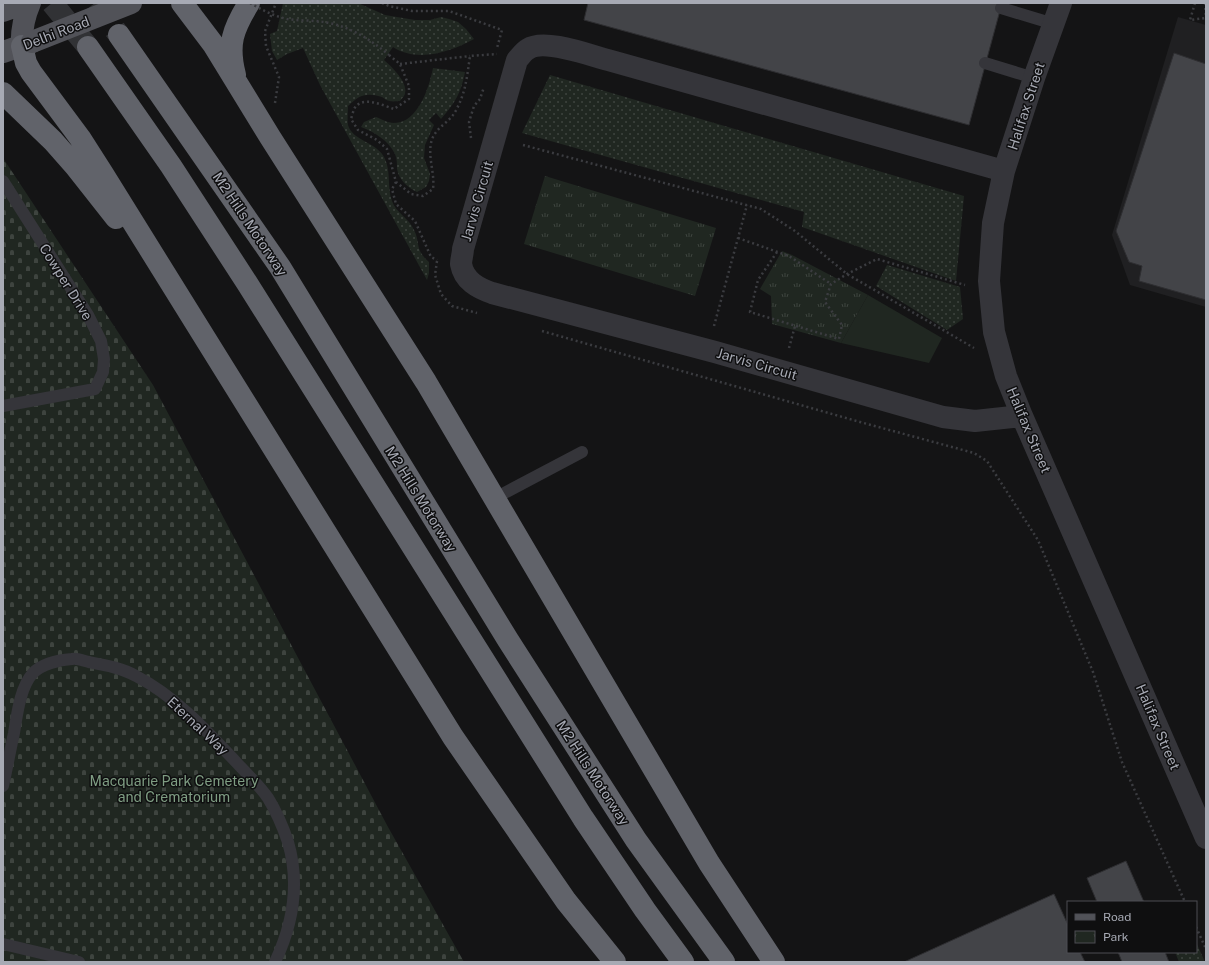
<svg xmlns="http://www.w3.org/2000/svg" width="1209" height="965" viewBox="0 0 1209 965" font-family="'Public Sans',sans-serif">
<defs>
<pattern id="grass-dots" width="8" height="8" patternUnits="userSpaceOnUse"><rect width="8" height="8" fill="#202721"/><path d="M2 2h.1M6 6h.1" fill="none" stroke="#3e443f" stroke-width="1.8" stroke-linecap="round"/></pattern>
<pattern id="cemetery-stones" width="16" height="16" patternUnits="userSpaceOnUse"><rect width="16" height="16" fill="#202721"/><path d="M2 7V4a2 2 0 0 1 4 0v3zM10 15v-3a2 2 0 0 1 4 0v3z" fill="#3e443f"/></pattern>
<pattern id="park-tufts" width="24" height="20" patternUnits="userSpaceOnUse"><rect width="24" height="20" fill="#202721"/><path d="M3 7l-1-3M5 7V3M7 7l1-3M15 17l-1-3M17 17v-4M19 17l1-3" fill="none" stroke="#3e443f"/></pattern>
</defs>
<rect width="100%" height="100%" fill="#141415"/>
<path fill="#202022" d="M1178,17l28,8v282l-76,-22 -18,-50z"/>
<path fill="url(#grass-dots)" d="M283,3h75l27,12 30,5h15l11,-3 8,2 9,3 8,7 8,10c-23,13 -57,24 -81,8l-9,13c7,6 24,22 21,33 0,3 -3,5 -5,8 -3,0 -7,1 -10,0 -3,0 -6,-3 -8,-4 -16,-5 -23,-2 -34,9 0,6 -1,13 0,19 4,16 30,17 37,34 6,13 2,28 7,42 4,12 17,17 22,29 7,14 0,19 15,32v11l-2,7 -107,-195 -17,-37 -16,6 -10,6 -5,-9 -2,-17 7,-3z
M433,68l32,4c-4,21 -10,31 -24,47l-5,-6 -7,7 5,5 -9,20 -1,13 6,16 -1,7 -3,6 -9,5c-9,-4 -18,-12 -20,-23 0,-6 0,-10 -2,-15 -7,-14 -21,-22 -34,-27l3,-5 12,-5c5,2 12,6 18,6 24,0 35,-35 39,-55z
M550,75l414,121 -8,85 -154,-54 2,-15 -282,-79z
M887,265l73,22 3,32 -16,11 -71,-44z
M1196,942l9,20h-26l-4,-10h21z"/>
<path fill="url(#cemetery-stones)" d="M3,158l150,227 235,442 76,135h-461z"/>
<path fill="url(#park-tufts)" d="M545,176l171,52 -21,68 -171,-52z
M782,251l10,4 76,40 -27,48 -69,-19 -1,-28 -11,-7z"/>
<path fill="#202721" d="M868,295l74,43 -13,25 -88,-20z"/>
<path fill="#434448" stroke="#2e2e31" d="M588,3h414l-33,122 -385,-105z
M1174,53l32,11v236l-67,-19 3,-15 -13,-4 -13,-31z
M1126,861l18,41h-47l-10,-24z
M1054,894l14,31v27h12l5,10h-181z
M1118,952h47l4,10h-47z"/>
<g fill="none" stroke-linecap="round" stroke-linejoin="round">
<path stroke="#313235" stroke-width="22" stroke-dasharray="22 11" stroke-linecap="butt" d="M52,3l36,44
M95,3l24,32"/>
<path stroke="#3b3c40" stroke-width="2.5" stroke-dasharray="2 3" stroke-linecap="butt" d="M382,3l7,3 23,5h37l53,19 -5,18
M1195,3l-5,17 16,-2
M1205,3l1,14
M389,55l11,9 9,22v13l-15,10c-12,-4 -32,-14 -40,0 -1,3 -2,7 -3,10l7,11 19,10 10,9 9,33 15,12 12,2 10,-7c2,-16 -5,-30 -2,-46 3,-15 18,-20 24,-31 11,-19 12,-36 15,-56l27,-2
M400,64l70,-8
M275,103l4,-26 -13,-31 -1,-15 11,-28
M471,138l-2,-16 5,-16 6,-7 4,-12
M523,145l238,64 34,22 52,43 127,74
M396,182l-4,7 4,15 19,17 16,36 6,3
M738,238l51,18 42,28
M777,252l-19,28 -8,32 89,27 3,-14 -17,-23 6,-18 16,-10 30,-15 88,26
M437,261l-2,14 6,19 11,12 25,7
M714,326l33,-121
M542,331l318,91 114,31 13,8 51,79 55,132 29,90 63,140
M789,348l6,-22
M1196,927l10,22"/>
<path stroke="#35353a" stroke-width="12" d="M1001,8l53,16
M985,63l49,15
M3,181l85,134 13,26 3,18 -1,13 -8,17 -92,17
M495,498l87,-46
M3,786c4,-18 7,-35 11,-53 3,-18 6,-46 19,-60 9,-9 26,-13 39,-14 5,-1 12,2 17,3 16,3 33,6 47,14 39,20 70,54 100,86 10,11 23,23 32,36 8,13 15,29 20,44 12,41 5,82 -13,120
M3,944l76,18"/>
<path stroke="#35353a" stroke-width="22" d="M1061,3l-27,75 -30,93 -11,52 -4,58 5,51 12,44 16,40 184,422
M1004,171l-396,-111c-19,-5 -64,-22 -80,-11 -4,2 -8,8 -11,11l-54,189c0,4 -2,11 -2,15 3,17 17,24 31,29l223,59 228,65 32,4 47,-5"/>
<path stroke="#515258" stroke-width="22" d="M3,11l22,-8
M22,46c-1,-16 2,-29 8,-43
M3,52l29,-10"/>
<path stroke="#61636a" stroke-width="22" d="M182,3l31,41 57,93 156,245 283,481 65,99
M119,35l161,232 228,373 128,200 88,122
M22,46l4,17 5,9 49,66 23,36 350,563 113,164 49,61
M88,47l83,119 76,117 336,535 62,92 38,52
M235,75c-8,-31 -2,-46 14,-72
M3,93l50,48 22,25 41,52"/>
<path stroke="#3b3c40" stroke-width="2.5" stroke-dasharray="2 3" stroke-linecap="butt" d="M250,3c12,7 24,13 37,16 12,2 25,1 37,3 25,4 46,17 65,33"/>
<path stroke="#515258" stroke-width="22" d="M32,42l99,-39"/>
</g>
<g text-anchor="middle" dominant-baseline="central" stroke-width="3" stroke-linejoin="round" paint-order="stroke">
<g font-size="14" fill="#a7aab4" stroke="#0f0f10">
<text transform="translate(56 33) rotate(-21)">Delhi Road</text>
<text transform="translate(1026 106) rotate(-72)">Halifax Street</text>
<text transform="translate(477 201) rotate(-74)">Jarvis Circuit</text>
<text transform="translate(250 224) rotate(56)">M2 Hills Motorway</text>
<text transform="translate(66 282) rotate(58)">Cowper Drive</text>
<text transform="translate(757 364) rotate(16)">Jarvis Circuit</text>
<text transform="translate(1029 430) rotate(67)">Halifax Street</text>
<text transform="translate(421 499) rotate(58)">M2 Hills Motorway</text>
<text transform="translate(198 726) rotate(43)">Eternal Way</text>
<text transform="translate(1158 727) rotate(67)">Halifax Street</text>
<text transform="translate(593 773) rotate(57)">M2 Hills Motorway</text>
</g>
<g font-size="14" fill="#7f9d83" stroke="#0f0f10">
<text x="174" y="781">Macquarie Park Cemetery<tspan x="174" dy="16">and Crematorium</tspan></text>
</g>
</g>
<rect width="1209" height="965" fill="none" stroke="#a7aab4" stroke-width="8"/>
<rect x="1067" y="901" width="130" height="52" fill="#0f0f10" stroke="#4c4d52"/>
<rect x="1075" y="914" width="20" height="6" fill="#515258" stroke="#4c4d52"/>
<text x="1103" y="921" font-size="12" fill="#a7aab4">Road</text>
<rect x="1075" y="931" width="20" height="12" fill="url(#park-tufts)" stroke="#4c4d52"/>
<text x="1103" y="941" font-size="12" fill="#a7aab4">Park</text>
</svg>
